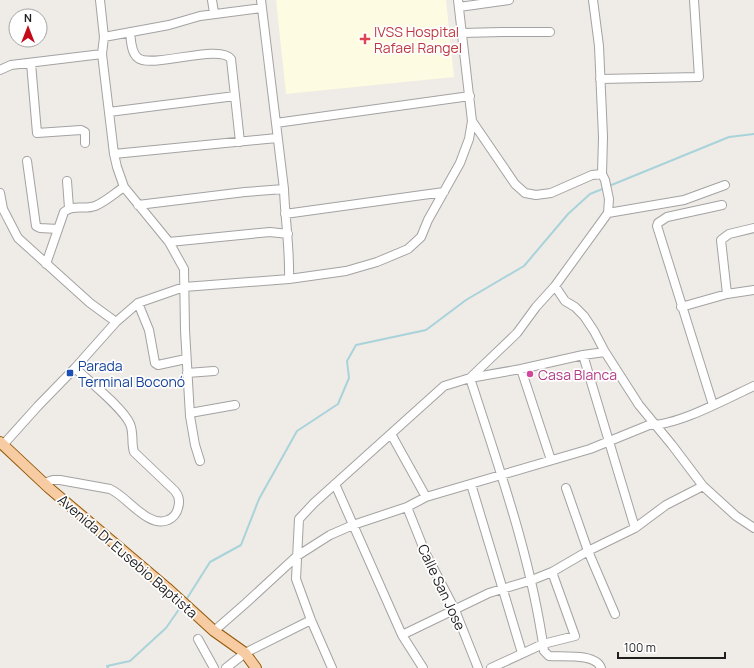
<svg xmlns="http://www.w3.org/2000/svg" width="754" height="668" viewBox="0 0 754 668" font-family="Manrope,sans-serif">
<rect width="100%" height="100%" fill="#efebe6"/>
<path fill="#fdfbe1" d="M276,0h170l8,77 -168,17z"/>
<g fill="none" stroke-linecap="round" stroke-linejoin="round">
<path stroke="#a9d3da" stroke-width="2" d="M609,186l120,-49 25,-3
M186,600l24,-38 31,-17 18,-46 38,-68 41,-27 11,-26 -2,-17 9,-16 70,-15 40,-30 58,-34 44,-52 22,-20 15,-6
M108,668l-1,-2 23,-5 36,-33 16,-23"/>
<defs>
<path id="minor" d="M100,0l4,37 -2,17 12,100 3,13 7,20 45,55 15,27 1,61 5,86 5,29 5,16
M212,0l2,13
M261,0l23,189c1,30 6,60 5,90
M459,7l50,-7
M130,32c1,8 1,21 8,26 14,11 82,-15 93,1l9,83
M462,33l40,-1h48
M104,37l65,-12 31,-9 62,-8
M31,63l6,70 44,-3 4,2v11
M0,70l11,-5 91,-11
M600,79l99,-2 -5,-77
M109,112l126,-16
M472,121l43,63 10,9 11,2 15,-2 41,-18 10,-1
M276,123l194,-27
M114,154l163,-16
M27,161l9,65 4,2 18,1
M67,181l2,27
M0,193l3,16 15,29 72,65 26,19
M138,205l107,-13 39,-3
M608,213l76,-13 41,-15
M285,214l159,-22
M169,242l101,-10 18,2
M46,264l18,-52c9,-8 20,-2 31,-6 10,-4 20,-13 29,-19
M555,286l10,15 10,6 9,9 10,15 11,21 34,53 33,40 31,41 33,30 18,12
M727,294l-6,-54 8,-6 25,-6
M138,303l11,27 6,33 3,2 28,-6
M681,307l46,-13 27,-4
M583,355l52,173
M521,369l30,91
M187,373l27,-2
M713,405l-56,-179 1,-3 9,-6 55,-12
M190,413l45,-8
M391,434l35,63
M3,445l35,-39 37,-38 41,-46 22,-19 46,-16 105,-8 57,-8 31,-9 31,-13 13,-12 7,-17 32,-57 9,-24 3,-18 -14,-121
M44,483l9,-3h7l50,9c17,7 38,40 58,31 5,-2 9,-7 10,-12 2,-6 1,-12 -3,-17l-41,-39c-3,-9 0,-19 -4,-28 -7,-16 -41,-43 -55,-56
M335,484l67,151 21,33
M471,484l51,169
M566,488l22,63 27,63
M407,507l18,45 30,58 23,58
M214,631l32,-28 51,-47 33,-21 23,-10 54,-18 19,-10 164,-48 59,-24c28,1 79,-27 105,-39
M402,635l87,-42 43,-13 20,-8 36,-21 47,-23 31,-23 37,-19
M198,639l16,29
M226,668l19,-15 66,-33
M332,668l-21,-48 -15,-41 3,-60 15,-16 130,-117 26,-8 47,-45 19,-26 19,-21 53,-73 1,-14 -4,-19 -3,-6 1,-37 -4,-91 -6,-46
M491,668l52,-24 32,-8 -23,-64
M601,668c-5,-15 -39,-11 -52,-12l-5,-5c-13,-94 -45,-183 -74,-273l51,-9 62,-14 22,-3"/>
<path id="major" d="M0,442l49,46 118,100 47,43 31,22 11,15"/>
</defs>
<use href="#minor" stroke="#a3a3a3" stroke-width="10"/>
<use href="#major" stroke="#925908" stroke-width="12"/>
<use href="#minor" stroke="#fff" stroke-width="8"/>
<use href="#major" stroke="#f7cca3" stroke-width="10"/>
</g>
<path fill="#e0444e" stroke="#fff" stroke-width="1.5" d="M363 33h4v4h4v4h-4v4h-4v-4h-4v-4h4z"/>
<rect fill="#1a4fb4" stroke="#fff" stroke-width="1.5" x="66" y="369" width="8" height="8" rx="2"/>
<circle fill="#d1479c" stroke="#fff" stroke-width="1.5" cx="530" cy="374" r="4"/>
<g text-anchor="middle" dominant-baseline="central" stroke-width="3.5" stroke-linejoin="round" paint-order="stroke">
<g font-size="14" fill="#be3a42" stroke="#fff" text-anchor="start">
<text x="374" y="31">IVSS Hospital<tspan x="374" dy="16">Rafael Rangel</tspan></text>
</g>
<g font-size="14" fill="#164399" stroke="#fff" text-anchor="start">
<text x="78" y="365">Parada<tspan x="78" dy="16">Terminal Boconó</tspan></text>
</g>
<g font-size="14" fill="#b23c85" stroke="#fff" text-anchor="start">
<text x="538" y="374">Casa Blanca</text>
</g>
<g font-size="14" fill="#1f1f1f" stroke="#fff">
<text transform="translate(128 556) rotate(41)">Avenida Dr Eusebio Baptista</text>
<text transform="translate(442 587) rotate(65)">Calle San Jose</text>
</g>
</g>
<g transform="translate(28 28)"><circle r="19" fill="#ffffff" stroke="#a5a5a5"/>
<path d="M0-3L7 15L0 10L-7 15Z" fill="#c30b19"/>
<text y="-6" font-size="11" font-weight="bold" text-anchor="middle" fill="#1f1f1f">N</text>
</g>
<path d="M618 652v6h107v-6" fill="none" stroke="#1f1f1f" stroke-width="2"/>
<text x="624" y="652" font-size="12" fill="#1f1f1f" stroke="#ffffff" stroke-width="3" paint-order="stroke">100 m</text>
</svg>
